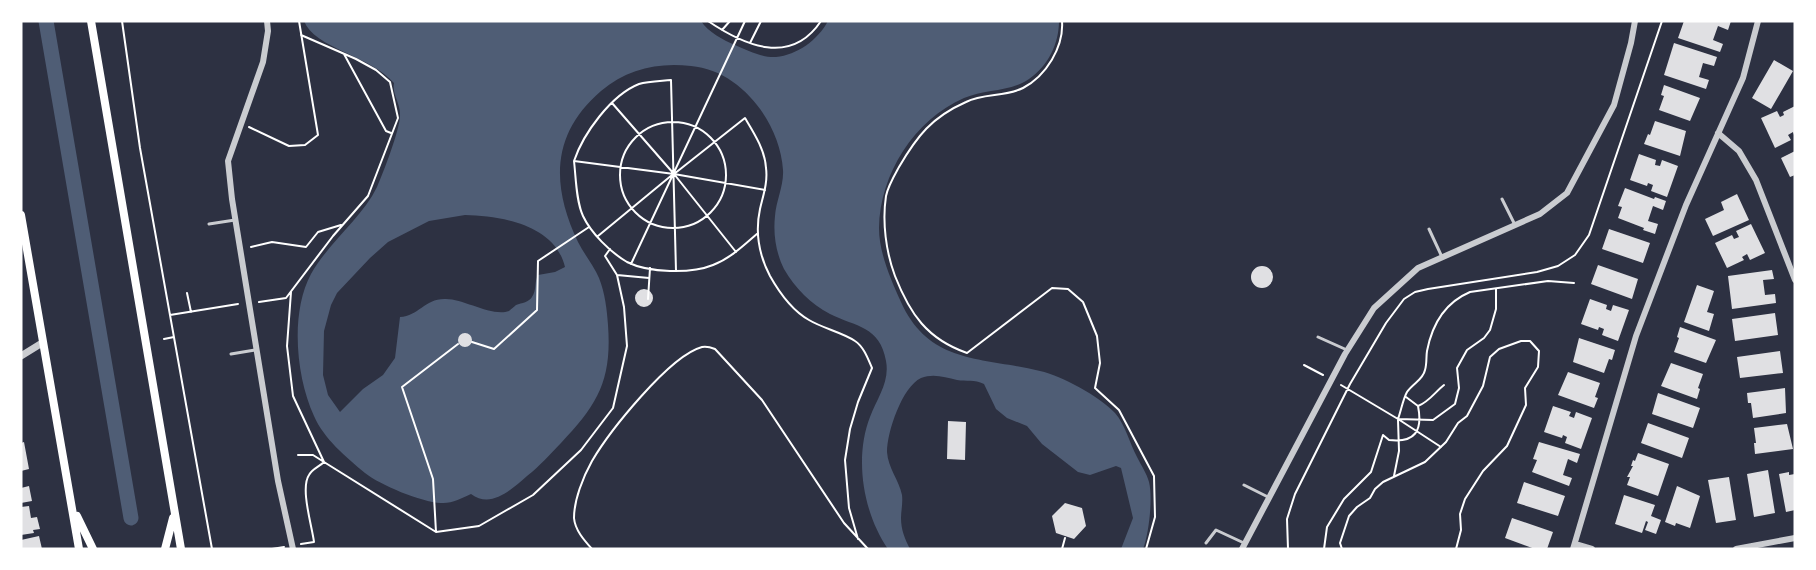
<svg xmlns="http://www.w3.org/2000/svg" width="1816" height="570" viewBox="0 0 1816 570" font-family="'Nunito Sans',sans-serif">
<rect width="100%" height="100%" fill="#2d3142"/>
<path fill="#4f5d75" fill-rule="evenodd" d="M304,21h397c7,11 22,19 34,24 12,5 27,13 41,12 21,-2 42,-17 52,-36h231c0,23 -11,45 -30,58 -19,13 -44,10 -65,19 -50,22 -84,76 -85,130 0,25 12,52 22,74 28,63 83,55 139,69 22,5 59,25 75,42 10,11 15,31 22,44 4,8 10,17 12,25 4,15 0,52 -6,67h-22l12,-31 -12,-50 -5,-2 -26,9 -12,-3 -36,-28 -15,-18 -20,-8 -11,-9 -12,-25c-10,-5 -17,-2 -27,-4 -12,-3 -24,-7 -36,-2 -19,9 -34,54 -34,74 1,16 12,28 15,43 1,8 -1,16 -1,23 0,12 4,21 9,31h-22c-25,-36 -34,-91 -18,-132 7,-19 20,-35 16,-56 -6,-35 -30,-34 -56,-47 -19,-10 -35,-26 -46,-45 -8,-16 -11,-35 -9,-53 1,-15 9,-31 8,-46 -3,-48 -43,-100 -92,-104 -33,-4 -64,3 -90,25 -50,43 -50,94 -23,151 6,12 16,24 21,36 6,15 8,32 9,47 4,55 -10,79 -47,118 -11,11 -21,23 -34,33 -16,14 -36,33 -56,18 -9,4 -20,10 -30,9 -20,-1 -61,-18 -76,-30 -19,-16 -41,-34 -51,-57 -18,-39 -24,-103 -3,-142 18,-32 51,-56 66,-87 6,-13 24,-60 23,-73 0,-11 -8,-20 -6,-31 -23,-27 -80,-35 -90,-62zM465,215c38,1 90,10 100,52l-10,5 -17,3c-4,7 -1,15 -6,22 -3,5 -10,6 -16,8 -2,2 -5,4 -7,6 -17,6 -45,-12 -63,-12 -21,-1 -27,17 -46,18l-5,41 -12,17 -20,14 -23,23 -12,-17 -5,-20 1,-44 7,-26 6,-12 33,-35 18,-16 41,-21z"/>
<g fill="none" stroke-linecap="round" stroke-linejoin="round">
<path stroke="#4f5d75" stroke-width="15" d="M46,21l85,497"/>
</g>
<path fill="#e0e0e3" d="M1684,21h47l-3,9 -10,-4 -5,14 10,4 -3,8 -42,-14z
M1674,43l43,14 -3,9 -11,-3 -4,14 10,3 -3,9 -42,-14z
M1774,60l19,11 -22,38 -19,-11z
M1664,85l36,13 -10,23 -31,-11 5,-14 -3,-1z
M1795,106v32l-2,-6 -5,3 3,5 -16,8 -14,-30 16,-7 3,6 4,-2 -1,-3z
M1655,121l31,10 -6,25 -36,-12 4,-10 2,1z
M1795,151v24l-5,2 -9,-19z
M1639,154l17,6 -1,5 5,1 2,-6 16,6 -11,31 -16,-6 2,-6 -5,-2 -1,3 -17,-6z
M1625,188l29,11 1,-2 11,4 -3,9 -10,-4 -5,15 10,3 -3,10 -12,-4 1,-2 -26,-10 4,-11 -4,-1z
M1737,194l12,26 -36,16 -8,-17 19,-9 -3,-8z
M1751,224l14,29 -15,7 -3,-6 -5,3 2,3 -17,8 -12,-25 17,-8 2,4 5,-2 -3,-6z
M1609,229l41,14 -7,20 -41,-14z
M1598,265l40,14 -6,20 -41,-15z
M1251 277a11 11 0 1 1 22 0a11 11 0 1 1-22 0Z
M1772,270l2,9 -11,1 2,15 10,-1 1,9 -44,6 -4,-33z
M1697,285l17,6 -7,21 7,2 -5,17 -25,-9z
M635 298a9 9 0 1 1 18 0a9 9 0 1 1-18 0Z
M1590,299l17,6 -1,4 5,2 2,-6 16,5 -11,31 -16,-6 2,-6 -5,-2 -1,3 -17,-6z
M1775,313l3,22 -43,6 -3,-22z
M1680,327l36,13 -10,23 -32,-11 5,-14 -2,-1z
M458 340a7 7 0 1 1 14 0a7 7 0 1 1-14 0Z
M1579,338l36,12 -3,10 -3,-1 -5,14 -31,-11z
M1780,351l3,22 -43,5 -3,-21z
M1671,363l32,11 -5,14 2,1 -3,10 -36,-13z
M1568,372l32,11 -5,14 3,1 -4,10 -36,-13z
M1785,388l1,25 -33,5 -2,-15h-3l-1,-10z
M1658,393l42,15 -7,20 -41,-14z
M1553,406l18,6 -2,4 5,2 2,-6 16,6 -11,31 -16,-6 2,-6 -4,-2 -1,3 -18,-6z
M948,421l18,1 -1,38 -18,-1z
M1648,423l41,15 -7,20 -41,-15z
M1787,424l6,25 -38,5 -1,-11h2l-2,-15z
M24,442l5,27 -8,2v-28z
M1539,442l41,12 -3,9 -9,-4 -5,16 9,3 -3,8 -37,-14 5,-12 -4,-1z
M1638,453l31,11 -11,32 -31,-11 3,-8h-3l6,-11h-2l2,-6 2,1z
M1768,470l7,43 -21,4 -7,-43z
M1789,472v3l6,-1v36l-9,2 -7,-38z
M1729,477l7,43 -20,3 -8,-43z
M1524,482l41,14 -7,20 -41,-13z
M29,486l3,15 -11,2v-15z
M1677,486l23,10 -10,32 -14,-5 -1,3 -10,-4z
M1624,495l31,10 -4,11 10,4 -5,14 -11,-4 3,-8 -2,-1 -4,12 -27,-9z
M1065,503l17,5 4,18 -12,13 -18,-6 -4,-17z
M29,506l2,12 6,-1 3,12 -7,1 1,3 -13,2v-28z
M1512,518l41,14 -6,17h-12l-30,-11z
M39,536l3,13h-21v-9z"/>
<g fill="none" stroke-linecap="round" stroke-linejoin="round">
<path stroke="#fff" stroke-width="2" d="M122,21l18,127 72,401
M708,21c37,25 83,45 113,0
M1062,21c2,26 -16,55 -39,67 -17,9 -40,5 -57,14 -34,15 -49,34 -67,65 -5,9 -11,19 -13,29 -4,26 0,56 9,80 15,38 32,63 72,77l85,-65 16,1 15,13 14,34 3,27 -5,25 24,22 35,66 1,41 -9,32
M722,30l8,-9
M750,43l11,-22
M344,54l42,77 5,2
M612,103l62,71 62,78
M620 175a53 53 0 1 1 106 0a53 53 0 1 1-106 0Z
M249,127l40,19 16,-1 13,-10 -19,-114
M574,161c2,17 2,40 9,55 8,17 27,36 44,46 22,11 64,12 86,3 18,-7 31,-20 45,-32
M674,174l-100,-13c9,-27 37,-66 65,-77 9,-3 22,-3 32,-4l5,191
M765,190l-91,-16 71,-56c9,15 20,32 21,50 2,14 -3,28 -6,41 -5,23 -1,46 10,67 9,16 23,35 39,44 13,8 35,13 46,21 9,6 13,18 17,27l-14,34 -8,27 -5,31 4,48 9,31
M598,236l74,-61
M251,247l21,-5 34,5 12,-15 23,-7
M631,264l114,-243
M617,275l32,3
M291,292l-4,54 6,50 31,66 112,70 43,-6 54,-31 48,-45 32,-42 14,-62 -3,-39 -7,-32 -12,-19 5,-7
M187,293l4,19
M648,299l2,-31
M259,302l27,-4 47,-62 35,-40 30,-78 -8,-36 -14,-12 -20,-11 -55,-24
M170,315l68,-11
M164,339l10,-2
M472,342l22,7 43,-39 1,-49 51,-34
M1304,365l19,10
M1341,385l57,34c3,-8 5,-20 9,-27 6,-9 16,-12 18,-22 2,-6 1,-13 2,-19 5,-26 17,-48 43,-59l78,-11 26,2
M1406,397l12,9c11,-4 17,-14 26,-21
M1441,447l-43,-28 35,1 22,-16 4,-16 -2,-20 10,-18 17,-12 6,-8 6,-21v-20
M298,455h15l11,7c-5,5 -12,7 -15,13 -9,13 3,51 5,67l-13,2
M1394,476l5,-25 -1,-31
M436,532l-3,-53 -31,-92 56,-43
M272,549l12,-2
M592,549c-8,-9 -17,-19 -18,-31 0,-18 9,-41 18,-57 17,-29 77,-105 110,-114 4,-1 8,0 13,2l47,51 82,123 24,26
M1062,549l3,-11
M1288,549l-1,-30 8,-25 55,-110 36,-61 18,-24 11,-7 13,-3 109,-17 21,-6 17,-11 14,-20 73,-214
M1324,549l3,-22 17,-28 27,-27 12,-37 6,5c26,3 34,-9 29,-34
M1342,549l-2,-6 9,-27 8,-9 13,-9 5,-9 8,-7 42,-20 21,-20 12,-19 9,-7 16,-30 7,-29 9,-8 22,-8h9l9,10 -1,16 -13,21 1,17 -19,41 -24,25 -18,28 -5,15 1,16 -5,19"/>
<path stroke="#caccd0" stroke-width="3" d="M1502,199l13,26
M209,224l26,-4
M1429,229l13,28
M1318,337l29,13
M231,354l24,-4
M1244,485l24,12
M1206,543l10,-13 28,13"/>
<path stroke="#caccd0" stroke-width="6" d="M267,21l1,10 -5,31 -35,99 4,38 46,282 15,68
M1718,133l21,18 17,29 39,100
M1575,544l17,5
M1242,549l103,-195 29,-46 44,-40 122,-54 27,-21 47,-88 17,-62 4,-22
M1573,549l63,-213 50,-131 57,-127 15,-57
M1736,549l59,-11"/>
<path stroke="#caccd0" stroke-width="7" d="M21,356l21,-13"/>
<path stroke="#fff" stroke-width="8" d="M91,21l90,528
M21,215l58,334
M77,516l16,33
M165,549l8,-31"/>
</g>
<rect width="1816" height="570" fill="none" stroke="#ffffff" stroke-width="45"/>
</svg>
